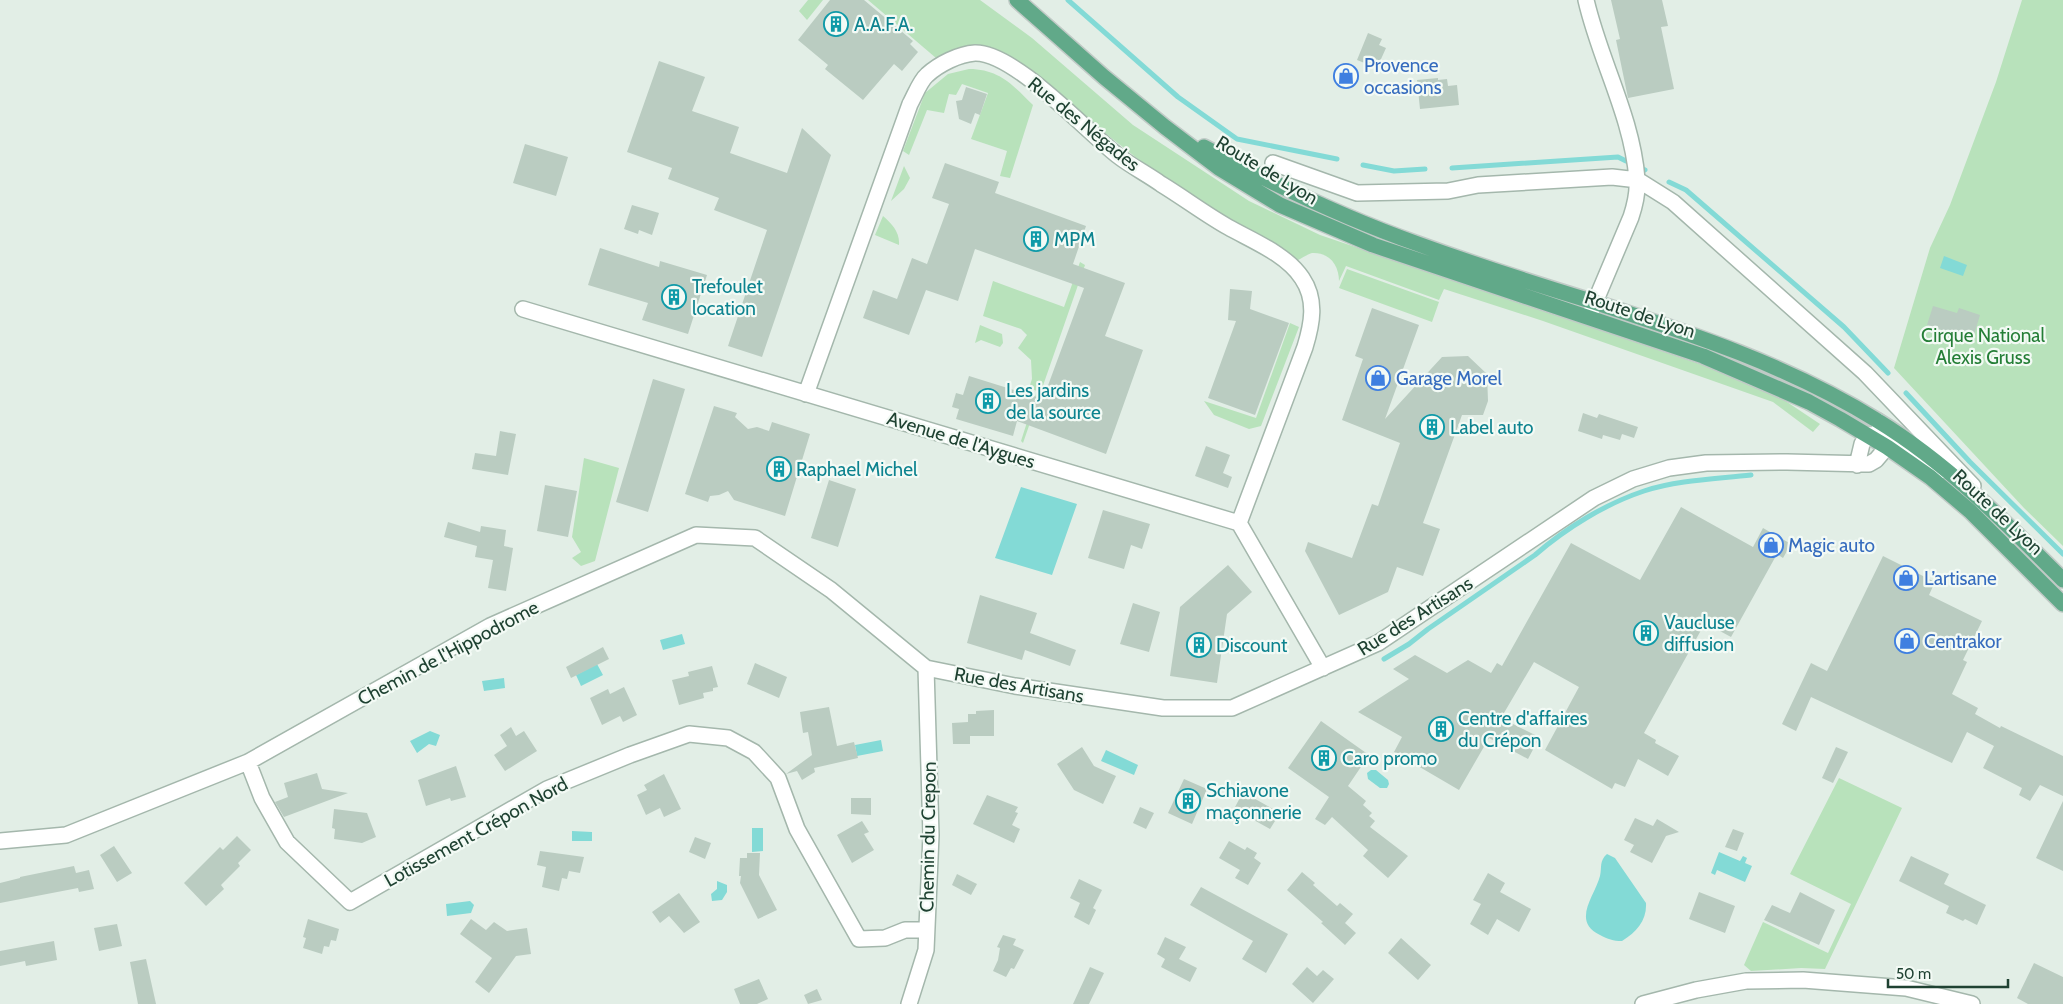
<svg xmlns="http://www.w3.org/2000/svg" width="2063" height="1004" viewBox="0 0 2063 1004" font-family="Cabin,sans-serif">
<rect width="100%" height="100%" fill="#e2eee6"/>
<path fill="#b8e2bb" d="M808,0h15l-16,20 -8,-9z
M868,0h112l52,38 101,87 116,76 71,34 415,141 43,20 42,28 -7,8 -40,-30 -230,-81 -99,-32 -5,11 -93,-34 -7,15c0,-15 -9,-29 -27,-28 -4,1 -10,5 -14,7 -54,-32 -109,-63 -160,-101 -31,-24 -62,-49 -92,-73 -14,-12 -25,-25 -42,-32 -28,-13 -42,-8 -68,4z
M2022,0h41v546l-39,-38 -130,-140 36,-120 20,-43 46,-123z
M969,69c30,0 44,16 64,36l-23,73 -10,-2 7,-25 -36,-12 17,-46 -26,-9 -6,11 -7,-1 -5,19 -17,-3 -18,45 -6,-4 22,-58 23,-19z
M904,166l6,12 -6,11 -13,12z
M883,216c9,8 17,16 16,29l-24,-10z
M1080,262l5,3 -62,178 -2,-2 16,-50 -8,-3 3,-9 -1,-19 -13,-12 9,-13 -6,-6 -38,-13 10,-35 71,26z
M1347,269l92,33 -7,20 -93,-34z
M1290,323l9,4 -38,99 -12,3 -35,-14 -10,-14 52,17z
M980,325l22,9 1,9 -3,4 -19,-7 -6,3z
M584,458l35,10 -24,93 -14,5 -9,-8 9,-6 -9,-15z
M1839,778l63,30 -77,161 -24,-1 -50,3 -7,-6 19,-43 65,31 23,-49 -61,-30z"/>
<path fill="#83dad6" d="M1944,256l23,9 -4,11 -23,-8z
M1021,487l56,17 -25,71 -57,-17z
M682,634l3,10 -22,6 -3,-10z
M597,664l6,11 -22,11 -5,-11z
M504,678l1,10 -21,3 -2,-10z
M430,731l10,4 -4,11 -7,-2 -12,9 -7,-12z
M881,740l2,11 -26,5 -2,-11z
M1106,750l32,15 -4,10 -33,-14z
M1371,770h5l12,10 1,4 -2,4h-7l-12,-9 -1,-6z
M752,828h11v23l-11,1z
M572,831l20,1v9h-20z
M1719,852l21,9 3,-5 4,2 -2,5 7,3 -7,16 -28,-12 -2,5 -4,-2z
M1607,854l8,4 31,45c1,17 -9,29 -24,38 -9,0 -14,-2 -22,-6 -29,-14 -5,-39 0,-59 2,-9 -1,-15 7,-22z
M717,881l10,4v7l-5,8 -10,1 -1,-7 6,-5z
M470,901l4,4 -3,8 -24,3 -1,-12z"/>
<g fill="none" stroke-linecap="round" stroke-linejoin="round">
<path stroke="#83dad6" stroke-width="5" d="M1068,0l110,97 59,42 100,20
M1363,165l31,6 31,-2
M1452,168l166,-11 8,4
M1643,169l2,1
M1669,182l17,8 158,137 44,46
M1906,393l64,69 93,92
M1384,659l25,-15 19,-15 107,-74c31,-27 70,-51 109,-64 34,-11 72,-12 107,-16"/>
</g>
<path fill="#baccc1" d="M830,0h34l49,41 -3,3 8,8 -16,19 -8,-7 -31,36 -38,-31 3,-4 -30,-25z
M1611,0h51l6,26 -7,1 13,62 -46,9 -12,-58 4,-1z
M1368,33l14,6 -3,6 7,3 -9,20 -20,-8z
M659,61l46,16 -13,34 47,16 -9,26 57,20 15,-45 29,27 -69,202 -34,-11 39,-116 -53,-20 5,-12 -51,-19 4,-11 -45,-16z
M1438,78v2l9,-1 1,7 9,-1 2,20 -39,4 -3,-29z
M966,87l21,7 -7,21 -5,-2 -4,11 -12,-5 -3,-18 6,-1z
M525,144l43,13 -12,39 -43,-13z
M945,163l54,19 -4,11 91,33 -13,38 52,19 -20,53 38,14 -37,104 -89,-33 -4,15 -57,-17 3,-10 -7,-2 4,-14 7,2 6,-19 74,23 41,-111 -109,-39 -17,52 -32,-11 -17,45 -46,-17 10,-28 24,9 15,-41 15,6 22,-60 -17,-6z
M632,205l27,8 -7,22 -13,-5 -1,4 -14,-5z
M600,248l59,19 1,-6 47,14 -19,59 -46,-14 6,-17 -60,-18z
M1230,289l22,2 -2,18 39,14 -34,92 -47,-17 28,-77 -8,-1z
M1933,306l24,7 2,-5 21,7 -6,20 -9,-3 -2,6 -36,-13z
M1372,308l47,17 -34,94 57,-62 26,-1 19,18 1,27 -5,14h-21l-39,108 17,6 -17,47 -26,-9 -9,25 -49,23 -34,-64 3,-9 44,16 20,-54 6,2 22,-63 -58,-23 21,-61 -8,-3z
M653,379l32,10 -37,123 -32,-10z
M714,406l23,7 -2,4 13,12 9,-2 12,4 3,-9 38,12 -25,82 -51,-16 -6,-9 -9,4 -9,1 -2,6 -23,-8z
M1583,413l14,5 2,-4 39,13 -4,11 -12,-4 -2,6 -17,-5 -1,4 -24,-8z
M500,431l16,3 -8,41 -36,-6 3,-16 21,3z
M1206,446l24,9 -7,18 9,4 -4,11 -33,-12z
M829,480l27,9 -18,58 -27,-9z
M545,485l32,6 -9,46 -31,-6z
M1681,507l72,40 10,-19 28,16 -8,14 -6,-4 -46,83 -26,-14 -61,110 12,7 -1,3 24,13 -11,20 -30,-17 -13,28 -10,-4 -3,6 -67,-39 34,-63 -45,-25 -33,56 36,18v6l-9,17 -39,-21 -30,52 -65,-38 8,-15 -44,-25 51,-33 -16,-10 22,-14 32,18 21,-13 23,13 6,-10 5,3 69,-123 69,37z
M1103,510l47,14 -8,25 -11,-4 -7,24 -36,-11z
M448,522l32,10 1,-6 25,4 -2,16 9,2 -7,43 -18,-3 5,-28 -18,-3 2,-11 -33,-9z
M1883,556l52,26 -6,13 53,26 -19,39 4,2 -15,32 26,14 -3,6 25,14 1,-2 62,30v40l-23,-11 -10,16 -11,-6 3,-7 -39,-20 11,-22 -27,-14 -15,31 -141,-66 -15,34 -14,-7 29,-61 16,8z
M1228,565l24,27 -25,22 -10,69 -47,-7 10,-69z
M980,595l57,18 -7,20 46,17 -6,16 -45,-16 -3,10 -55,-17z
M1133,603l27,9 -11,40 -29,-8z
M603,647l6,12 -38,19 -5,-11z
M755,663l32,14 -8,21 -32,-14z
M712,666l6,21 -5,1v3l-10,2 1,5 -25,7 -7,-25 17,-4 -1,-4z
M624,687l13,28 -14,7 -3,-6 -18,9 -12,-27 18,-9 2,5z
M829,707l8,39 17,-4 4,16 -44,10 1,4 -13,8 -5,-9 -11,3 26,-19 -4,-23 -5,1 -3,-21z
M994,710v26h-24v8h-17l-1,-21 16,-1v-8h8v-3z
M1321,721l48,34 -21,31 18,15 -3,4 9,8 -3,3 6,5 -5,6 38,29 -20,22 -25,-22 5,-6 -36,-33 -7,8 -10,-6 14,-22 -41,-29z
M511,727l5,9 8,-5 13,20 -32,20 -11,-16 13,-9 -7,-11z
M1082,747l12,19 22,10 -13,28 -29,-14 -17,-26z
M1836,747l12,5 -15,31 -11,-5z
M456,766l10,31 -15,4 -1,-3 -24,8 -8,-26z
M317,773l5,16 26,4 -64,24 -9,-15 13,-5 -4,-14z
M664,774l17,35 -17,8 -4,-9 -14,7 -9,-20 10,-5 -3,-5z
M1184,779l23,10 -15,35 -24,-11z
M1243,792l37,21 -10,16 -36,-20z
M987,795l31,12 -3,5 3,1 -6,12 8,4 -6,14 -41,-19z
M851,798h20v17l-20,-1z
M2063,801v70l-27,-13z
M1140,807l14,6 -8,16 -13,-6z
M334,809l33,4 9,24 -14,6 -28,-4 1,-10 -3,-1z
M1635,818l18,8 4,-7 22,13 -13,4 -14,27 -22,-11 4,-7 -10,-5z
M862,821l7,11 -5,2 10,16 -22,13 -15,-28z
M1733,829l11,4 -7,18 -12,-4z
M237,836l14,14 -13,13 2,3 -19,19 3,4 -18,17 -22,-23 36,-36 3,3z
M695,837l16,6 -6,16 -16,-7z
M1229,841l16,9 2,-3 10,6 -3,5 7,5 -13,22 -13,-7 5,-8 -21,-12z
M114,846l18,27 -15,9 -17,-27z
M540,851l44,6 -4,16 -11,-2 -2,8 -5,-1 -3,13 -17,-4 4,-20 -9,-2z
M747,853h13l-1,22 18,35 -19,9 -18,-36 1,-7h-2l1,-18h7z
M1911,856l38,18 -5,10 42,21 -9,20 -12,-6 -2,2 -17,-8 3,-7 -50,-25z
M74,866l2,7 13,-3 5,19 -15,3 -1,-4 -78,15v-20l20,-5v-1z
M1302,872l13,11 -2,2 24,21 3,-3 13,11 -8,9 11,10 -11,12 -24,-22 2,-1 -36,-32z
M1488,873l17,10 -5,9 31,17 -12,23 -22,-13 -9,16 -18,-11 11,-20 -8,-4z
M957,874l20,10 -6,11 -19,-10z
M1079,879l23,11 -9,18 3,2 -7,15 -15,-8 6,-14 -10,-5z
M1201,887l87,47 -22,39 -24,-14 11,-18 -63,-36z
M1699,892l36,14 -10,27 -36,-14z
M1800,892l35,18 -16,35 -55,-25 8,-15 18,8z
M679,893l21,29 -16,11 -15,-17 -9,7 -8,-11z
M308,919l31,10 -3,12 -5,-1 -2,7 -5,-1 -2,8 -19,-6 3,-10 -3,-1z
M471,919l15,11 8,-8 13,9 20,-3 4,26 -15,2 -27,37 -14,-11 17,-24 -32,-24z
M117,924l5,22 -23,5 -5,-23z
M1003,935l13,4 -3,6 11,5 -10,19 -3,-1 -5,9 -13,-6 5,-11 2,-12 -3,-1z
M1165,937l21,10 -7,12 18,9 -7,14 -29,-15 4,-8 -8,-5z
M1401,938l30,27 -13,15 -30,-27z
M54,941l3,19 -31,6 -1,-5 -25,5v-15z
M146,959l10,45h-18l-8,-42z
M2034,963l29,14v27h-35l-11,-6z
M1090,967l14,6 -15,31h-16z
M1307,967l10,9 6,-6 11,9 -21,24 -21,-19z
M759,979l9,20 -11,5h-17l-6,-15z
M817,989l5,11 -14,4 -4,-9z"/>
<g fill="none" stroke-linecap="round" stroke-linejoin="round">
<defs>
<path id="minor" d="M1586,0c14,61 46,116 51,179 1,13 -2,26 -6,38l-41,97
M1273,163l84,30 91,-2 30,-6 134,-8 26,3 35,22 192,171 108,113
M523,309l716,214 84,145
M806,394l104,-290c5,-9 10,-23 17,-29 12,-11 32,-21 48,-22 39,-1 110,77 142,102 14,11 30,19 44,29 23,14 44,30 67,43 25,14 58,27 74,51 15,22 10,46 3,69l-66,176
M1857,465l5,-21 5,-9 13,-1 5,2 56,35
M248,762l14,36 25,44 63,60 197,-113 83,-34 59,-21 39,4 26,14 24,26 19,51 62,110 26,-1 20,-8h21
M0,841l66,-6 182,-73 242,-136 206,-91 59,3 76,52 95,78 89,18 148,22h69l146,-65 216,-145 39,-19 36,-11 37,-5 81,-1 82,2 7,-4 11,-13 -9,-26
M909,1004l17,-54 5,-115 -5,-167
M1643,1004l53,-14 50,-9 57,-1 103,8 66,16"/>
<path id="major" d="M1017,0l87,77 61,50 54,41 61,37 93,40 330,111 106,46 31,17 47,28 43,30 40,34 93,93
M1204,147c69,37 140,71 214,97 58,21 117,40 176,58 98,32 196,64 284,119 70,43 127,101 185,159"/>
</defs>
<use href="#minor" stroke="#a4b7ac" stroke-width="18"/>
<use href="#major" stroke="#c0cac6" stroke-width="18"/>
<use href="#minor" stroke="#fff" stroke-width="15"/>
<use href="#major" stroke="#61a989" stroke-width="15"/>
</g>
<defs>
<symbol id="building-ring" viewBox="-11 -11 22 22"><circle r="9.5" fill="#f3faf5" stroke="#0f9aa8" stroke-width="1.5"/><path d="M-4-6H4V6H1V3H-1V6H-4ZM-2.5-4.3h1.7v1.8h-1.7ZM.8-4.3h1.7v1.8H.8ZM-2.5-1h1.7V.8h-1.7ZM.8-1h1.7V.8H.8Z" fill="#0f9aa8"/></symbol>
<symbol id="shop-ring" viewBox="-11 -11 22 22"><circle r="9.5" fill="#f3faf5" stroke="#3f7fe0" stroke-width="1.5"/><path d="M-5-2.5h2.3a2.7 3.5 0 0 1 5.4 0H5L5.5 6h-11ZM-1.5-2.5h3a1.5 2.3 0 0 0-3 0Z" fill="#3f7fe0"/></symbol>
</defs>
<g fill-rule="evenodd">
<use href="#building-ring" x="822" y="10" width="28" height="28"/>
<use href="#shop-ring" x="1332" y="62" width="28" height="28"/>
<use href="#building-ring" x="1022" y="225" width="28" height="28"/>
<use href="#building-ring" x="660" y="283" width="28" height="28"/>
<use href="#shop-ring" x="1364" y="364" width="28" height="28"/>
<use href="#building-ring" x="974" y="387" width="28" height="28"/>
<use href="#building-ring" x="1418" y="413" width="28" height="28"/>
<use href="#building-ring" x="765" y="455" width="28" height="28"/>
<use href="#shop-ring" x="1757" y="531" width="28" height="28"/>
<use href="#shop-ring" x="1892" y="564" width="28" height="28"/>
<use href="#building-ring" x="1632" y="619" width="28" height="28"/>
<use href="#shop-ring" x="1893" y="627" width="28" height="28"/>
<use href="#building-ring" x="1185" y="631" width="28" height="28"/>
<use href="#building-ring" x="1427" y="715" width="28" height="28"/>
<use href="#building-ring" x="1310" y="744" width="28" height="28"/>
<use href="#building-ring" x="1174" y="787" width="28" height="28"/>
</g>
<g text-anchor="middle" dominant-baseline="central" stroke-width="4.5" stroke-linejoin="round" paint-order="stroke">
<g font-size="19" fill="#0d838f" stroke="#f3faf5" text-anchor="start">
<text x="854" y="24">A.A.F.A.</text>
<text x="1054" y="239">MPM</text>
<text x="692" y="286">Trefoulet<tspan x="692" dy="22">location</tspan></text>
<text x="1006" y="390">Les jardins<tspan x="1006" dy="22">de la source</tspan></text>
<text x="1450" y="427">Label auto</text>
<text x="796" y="469">Raphael Michel</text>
<text x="1664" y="622">Vaucluse<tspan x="1664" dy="22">diffusion</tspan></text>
<text x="1216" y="645">Discount</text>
<text x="1458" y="718">Centre d'affaires<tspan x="1458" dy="22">du Crépon</tspan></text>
<text x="1342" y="758">Caro promo</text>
<text x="1206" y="790">Schiavone<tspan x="1206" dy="22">maçonnerie</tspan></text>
</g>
<g font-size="19" fill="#366cbe" stroke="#f3faf5" text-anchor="start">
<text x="1364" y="65">Provence<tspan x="1364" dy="22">occasions</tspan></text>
<text x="1396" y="378">Garage Morel</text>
<text x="1788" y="545">Magic auto</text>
<text x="1924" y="578">L’artisane</text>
<text x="1924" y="641">Centrakor</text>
</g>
<g font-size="19" fill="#1f4232" stroke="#f3faf5">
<text transform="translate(1084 124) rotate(39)">Rue des Négades</text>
<text transform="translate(1267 170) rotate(31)">Route de Lyon</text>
<text transform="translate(1640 314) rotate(18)">Route de Lyon</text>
<text transform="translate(961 440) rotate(17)">Avenue de l'Aygues</text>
<text transform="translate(1998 512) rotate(43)">Route de Lyon</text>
<text transform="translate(1415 616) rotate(-32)">Rue des Artisans</text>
<text transform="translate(448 653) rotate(-28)">Chemin de l'Hippodrome</text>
<text transform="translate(1019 685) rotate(10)">Rue des Artisans</text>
<text transform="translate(476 832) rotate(-29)">Lotissement Crépon Nord</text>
<text transform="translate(928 837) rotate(-89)">Chemin du Crepon</text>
</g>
<g font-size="19" fill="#247e36" stroke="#f3faf5">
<text x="1983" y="335">Cirque National<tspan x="1983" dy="22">Alexis Gruss</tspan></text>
</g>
</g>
<path d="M1888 979v8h120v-8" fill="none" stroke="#1f4232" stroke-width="2.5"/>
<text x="1896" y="979" font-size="15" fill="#1f4232" stroke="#f3faf5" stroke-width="4" paint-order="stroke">50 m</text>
</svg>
